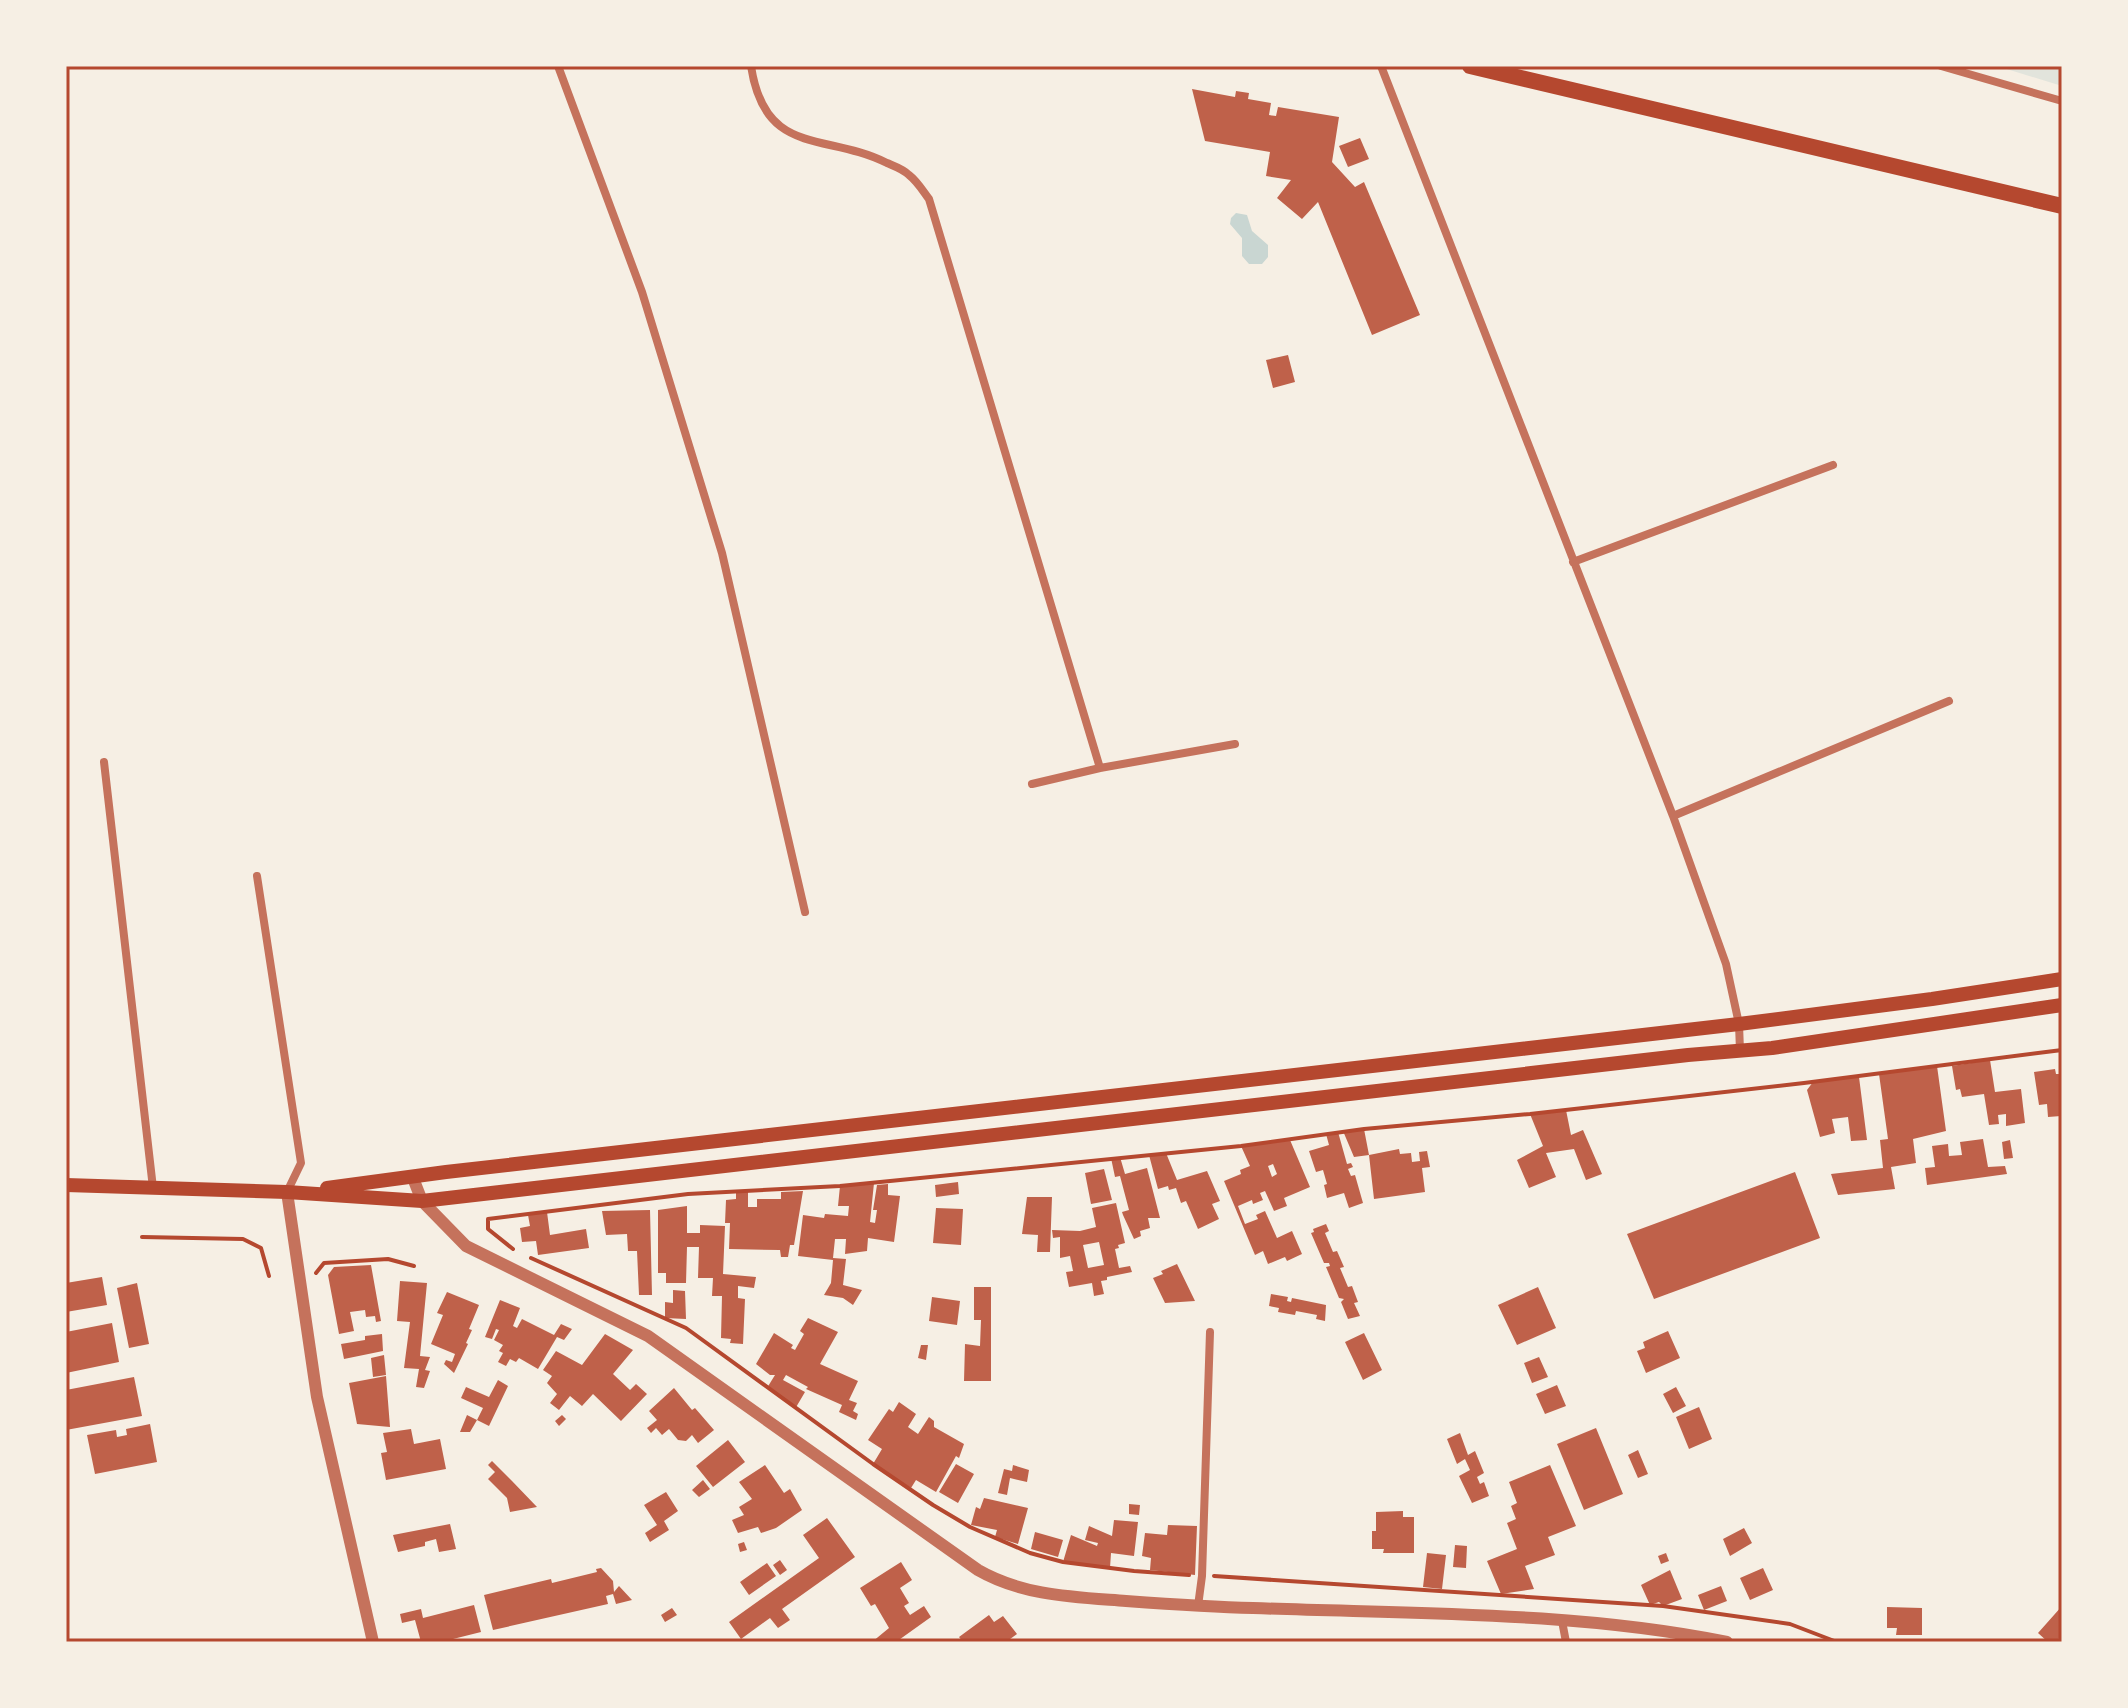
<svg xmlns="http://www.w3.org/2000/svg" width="2128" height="1708" viewBox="0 0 2128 1708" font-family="Ubuntu,sans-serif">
<rect width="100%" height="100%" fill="#f6efe4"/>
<path fill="#e2e4dc" d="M1997,66h65v20z"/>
<path fill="#c9d6d2" d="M1236,213l11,2 5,16 16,14v12l-6,7h-13l-7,-8v-18l-12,-14 1,-6z"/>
<path fill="#bf614a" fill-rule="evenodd" d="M1192,89l43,8 1,-6 13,2 -1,6 23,4 -2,12 7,1 2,-9 61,10 -7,45 23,25 9,-5 56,133 -48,20 -54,-133 -16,17 -25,-21 14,-18 -25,-4 4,-24 -65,-11z
M1360,138l9,21 -21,8 -9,-21z
M1288,355l7,27 -22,6 -7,-28z
M1990,1060l5,32 26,-3 4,34 -19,3v-12l-8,1 1,9 -10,1 -5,-31 -22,3 -2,-8 -4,1 -4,-24z
M1937,1066l9,65 -33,8 3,24 -25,4 4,22 -57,6 -7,-21 52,-6 -3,-28 8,-1 -9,-65z
M2055,1069l1,5h6l-1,42 -13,1 -1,-13 -8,1 -5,-33z
M1859,1077l8,63 -16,1 -3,-24 -16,2 3,14 -15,4 -13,-47 6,-8z
M1566,1110l5,25 12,-5 19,44 -16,6 -12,-31 -28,4 10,24 -27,11 -12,-28 26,-14 -13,-32z
M1364,1129l5,26 30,-6 1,5 11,-1 1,9 8,-1 -1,-9 8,-1 3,16 -8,1 3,24 -51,7 -5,-44 -15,2 -11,-26z
M1338,1132l9,32 4,-1 2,4 -5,2 3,7 4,-1 8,28 -14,5 -5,-15 -17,5 -3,-13 3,-1 -4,-14 -7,2 -7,-21 20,-6 -3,-11z
M1983,1139l5,28 17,-1 2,8 -80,11 -2,-17 10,-1 -3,-21 16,-2 1,12 13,-1 -2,-13z
M1290,1140l20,47 -26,11 3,8 -13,5 -9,-20 -5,2 3,7 -10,4 -1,-4 -14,6 7,18 13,-5 -2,-4 9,-4 12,27 15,-7 10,23 -15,7 -2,-4 -17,7 -5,-13 -8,4 -31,-74 17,-7 -1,-4 10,-4 -9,-20zM1273,1164l4,10 -5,3 -4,-11z
M2010,1140l3,18 -9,1 -2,-17z
M1166,1153l11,27 30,-9 13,30 -8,3 7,15 -21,10 -12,-28 -5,2 -5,-15 -7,2 -1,-4 -10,3 -9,-34z
M1120,1157l5,17 22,-6 13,50h-12l2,10 -10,3 1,5 -7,3 -11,-24 -1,-3 7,-2 -9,-34 -5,1 -4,-19z
M1104,1169l8,31 -21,4 -6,-31z
M1795,1172l25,66 -166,61 -27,-65z
M958,1182l1,12 -23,3 -1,-12z
M874,1183l-4,39 5,1 2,-13h-4l4,-25 11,-1v11l12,1 -6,46 -26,-4 -1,13 -22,3 1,-15h-11l-2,19 13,1 -3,26 19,5 -9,15 -10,-7 -19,-3 7,-12 2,-23 -35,-4 5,-41 21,3 1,-4 23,2 1,-10h-11l2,-20z
M803,1191l-9,54h-4l-2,12h-7l-1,-7 -51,-1 1,-26h-5l1,-23 10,-1v-6l12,-1v15h9v-8h24v-7z
M1027,1197h25l-2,55h-13l1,-17 -16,-1z
M1116,1203l9,40 -7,2 1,3 -4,1 4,19 11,-2 2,6 -25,5v3l-6,1 3,13 -10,2 -2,-13 -23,4 -3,-15 7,-1 -3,-15 -10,2v-21l-7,1 -1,-8 28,1 16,-4 -4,-19zM1099,1242l5,23 -16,3 -5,-23z
M687,1206v27h13v-8l25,1 -2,48 33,3 -2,11 -16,-2v12l7,1 -2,45 -13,-1 1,-4 -10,-1 1,-42h-10l1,-18h-15l1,-31h-12l-1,36h-20v-10h-8v-63z
M936,1208l27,1 -2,36 -28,-2z
M650,1210l2,85h-13l-2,-44h-9l-1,-17 -21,1 -4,-24z
M547,1212l3,23 36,-6 3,19 -51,7 -2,-14 -14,1 -2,-14 10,-2 -2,-11z
M1326,1224l3,7 -4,2 8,19 4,-1 7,16 -4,1 8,19 4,-1 6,16 -4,1 6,13 -12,3 -7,-17 3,-3 -5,-1 -13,-31 4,-1 -1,-3h-5l-13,-30 3,-1 -1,-3z
M1177,1264l18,37 -30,2 -12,-25 10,-4 -2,-3z
M371,1265l10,56 -5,1 -1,-6 -9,1 -1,-7 -15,2 4,19 -15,3 -11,-59 6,-8z
M102,1277l5,28 -41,7v-29z
M400,1281l27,2 -7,73 10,1 -5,13 5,1 -6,17 -8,-1 3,-18 -15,-1 6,-46 -13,-1z
M137,1283l12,61 -20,4 -12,-60z
M974,1287h17v94h-27l1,-37 15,2 1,-26h-7z
M1538,1287l18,41 -39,17 -19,-40z
M673,1290l12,1 1,28 -21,-1v-16l8,1z
M447,1292l32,13 -10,24 3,1 -6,13 2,1 -14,29 -10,-9 2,-4 6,2 3,-8 -24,-10 12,-29 -6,-2z
M1271,1294l17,3 -1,4 4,1 1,-4 34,7 -1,16 -9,-2 1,-4 -21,-4 -1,4 -17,-3 1,-4 -10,-2z
M932,1297l28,4 -3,24 -28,-4z
M500,1300l20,8 -7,18 4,2 5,-9 32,16 7,-11 11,5 -8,11 -7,-3 -19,32 -19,-11 -3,4 -6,-3 -4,7 -8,-4 5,-9 -4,-2 4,-6 -9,-5 5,-10 -3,-1 -4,10 -7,-2z
M808,1318l30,14 -18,32 38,17 -9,19 8,3 -4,8 5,3 -2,6 -17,-8 3,-7 -36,-16 2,-2 -22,-12 -3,5 22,12 -10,17 -28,-21 8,-13h-5l-14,-11 18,-31 19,12 -2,3 4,2 9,-16 -4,-3z
M112,1323l7,39 -53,11v-41z
M1668,1331l12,27 -34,15 -9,-22 8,-3 -2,-6z
M1364,1333l18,37 -19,10 -18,-38z
M382,1334l1,17 -39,8 -3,-15 24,-4v-4z
M605,1334l28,16 -20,24 17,16 6,-6 11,10 -26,27 -28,-27 -11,12 -12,-10 -11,14 -9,-7 7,-9 -10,-11 5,-7 -9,-6 13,-19 26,14z
M921,1345h7l-2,15 -8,-2z
M384,1355l2,20 -13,2 -2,-19z
M1539,1357l9,20 -16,6 -8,-20z
M386,1376l4,51 -33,-3 -8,-41z
M134,1377l8,39 -76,14v-40z
M498,1380l10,6 -19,40 -12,-6 -7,12h-10l7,-17 10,5 6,-12 -22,-10 5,-11 23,10z
M1557,1385l9,21 -21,8 -9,-20z
M1676,1387l10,19 -13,7 -10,-19z
M674,1388l18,22 3,-2 19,22 -16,13 -6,-8 -6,6 -8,-1 -9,-11 -7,6 -6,-7 -5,5 -4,-5 10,-8 -8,-9z
M899,1402l17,12 -8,13 10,7 11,-17 5,4v6l30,17 -5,14 -3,-2 -20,36 -20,-12 -5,8 -38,-24 9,-15 -14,-9 21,-31 4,3z
M1699,1407l13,32 -23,10 -13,-32z
M562,1415l4,4 -7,7 -4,-5z
M150,1424l7,38 -62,12 -8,-39 29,-5 1,7 10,-2 -1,-6z
M1596,1428l27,66 -39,16 -27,-66z
M411,1429l3,15 26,-5 6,30 -60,11 -5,-27 6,-1 -4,-19z
M1460,1433l8,22 7,-4 9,22 -7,4 3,7 4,-2 5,14 -17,7 -13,-27 11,-6 -5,-11 -8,5 -10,-25z
M728,1440l17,22 -32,25 -17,-21z
M1638,1450l10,24 -10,4 -10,-23z
M492,1461l20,20 25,26 -27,5 -3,-14 -19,-19 7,-7 -7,-7z
M956,1464l18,10 -16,29 -19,-11z
M765,1465l19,28 6,-4 12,21 -26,18 -15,5 -3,-6 -20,6 -6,-13 12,-5 -5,-8 13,-8 -13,-17z
M1013,1465l16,5 -2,12 -17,-4 -3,17 -9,-2 6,-24 8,2z
M1550,1465l26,61 -28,11 7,18 -30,11 9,23 -33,5 -14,-33 30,-12 -10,-26 9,-4 -5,-13 6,-3 -8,-21z
M703,1480l7,9 -11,8 -7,-7z
M666,1492l12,19 -14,10 5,9 -19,12 -5,-9 12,-8 -13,-20z
M984,1498l44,10 -10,36 -23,-7 2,-7 -26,-5 5,-18 4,2z
M1129,1504l11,1 -1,10 -10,-1z
M1403,1511v6h11v36h-31l1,-4h-12v-18h4v-19z
M827,1518l28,39 -73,52 8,11 -12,8 -8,-10 -29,21 -12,-17 90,-64 -16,-23z
M1114,1520l24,2 -4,34 -23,-3 -1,15 -47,-6 8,-27 26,11 1,-3 -13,-3 4,-14 23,10z
M450,1524l6,25 -17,3 -3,-13 -11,3v4l-27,6 -5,-17z
M1168,1525l29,1 -2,49 -45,-5 1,-12 -9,-2 3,-23 22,2z
M1744,1528l8,15 -22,13 -7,-17z
M1035,1532l28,8 -5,17 -27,-8z
M744,1542l3,8 -7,2 -2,-8z
M1455,1545l12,1 -1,22 -13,-1z
M1427,1553l19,2 -4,34 -19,-2z
M1666,1553l3,8 -8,3 -3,-8z
M780,1560l7,10 -7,5 -7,-10z
M901,1562l11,18 -12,8 9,15 -5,3 6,9 14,-9 7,11 -35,25h-24l17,-14 -14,-24 -4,2 -11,-18z
M767,1563l9,13 -27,19 -9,-13z
M601,1568l12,13 1,11 5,-6 13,14 -16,4 -3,-10 -7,2 2,8 -115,26 -9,-35 67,-16 1,4 45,-11 -1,-3z
M1763,1568l10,22 -23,10 -10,-22z
M1670,1570l12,29 -19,7 -4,-4 -9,3 -9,-20z
M1721,1586l6,15 -23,9 -6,-15z
M474,1605l7,27 -40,10h-20l-6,-22 -13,3 -2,-9 21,-5 2,9z
M2062,1606v29l-6,7h-8l-10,-9z
M1887,1607l35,1v27h-26l1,-7h-10z
M672,1608l5,7 -12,7 -4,-7z
M989,1615l5,7 9,-6 14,18 -11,8h-43l-4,-5z"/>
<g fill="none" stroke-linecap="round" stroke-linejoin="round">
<path stroke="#b5482f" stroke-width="4" d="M142,1237l101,2 18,9 8,28
M513,1249l-25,-20v-10l200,-25 152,-8 401,-40 123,-17 166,-15 274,-31 258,-33
M531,1258l155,70 187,136 60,41 37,22 60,26 33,9 71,9 55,4
M316,1273l8,-10 64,-4 26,7
M1214,1576l449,30 127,18 47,18"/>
<path stroke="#c5725c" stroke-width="8" d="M558,66l84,226 80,261 83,359
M751,66c14,92 75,66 136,97 7,3 16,6 22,12 8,6 14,16 20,24l171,569
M1381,66l292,750 53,148 13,60 1,27
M1941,66l121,35
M1573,562l260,-97
M104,762l49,426
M1032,784l68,-16 135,-24
M1673,816l276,-115
M257,876l44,287 -14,29
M1198,1606l4,-30 8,-244
M1562,1621l4,21"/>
<path stroke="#c5725c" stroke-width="12" d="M413,1178l9,23 44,45 182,90 330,234c45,26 97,27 148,31 42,3 85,6 127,7 156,6 321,3 474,34
M287,1192l30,205 56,245"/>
<path stroke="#b5482f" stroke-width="14" d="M66,1185l221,7 135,9 1266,-146 84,-7 290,-43
M327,1188l119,-16 1293,-148 193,-25 130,-20"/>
<path stroke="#b5482f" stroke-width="16" d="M1470,66l592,140"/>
</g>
<rect width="2128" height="1708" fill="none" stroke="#f6efe4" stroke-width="136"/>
<rect x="68" y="68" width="1992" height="1572" fill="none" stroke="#b5482f" stroke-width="3"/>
</svg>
